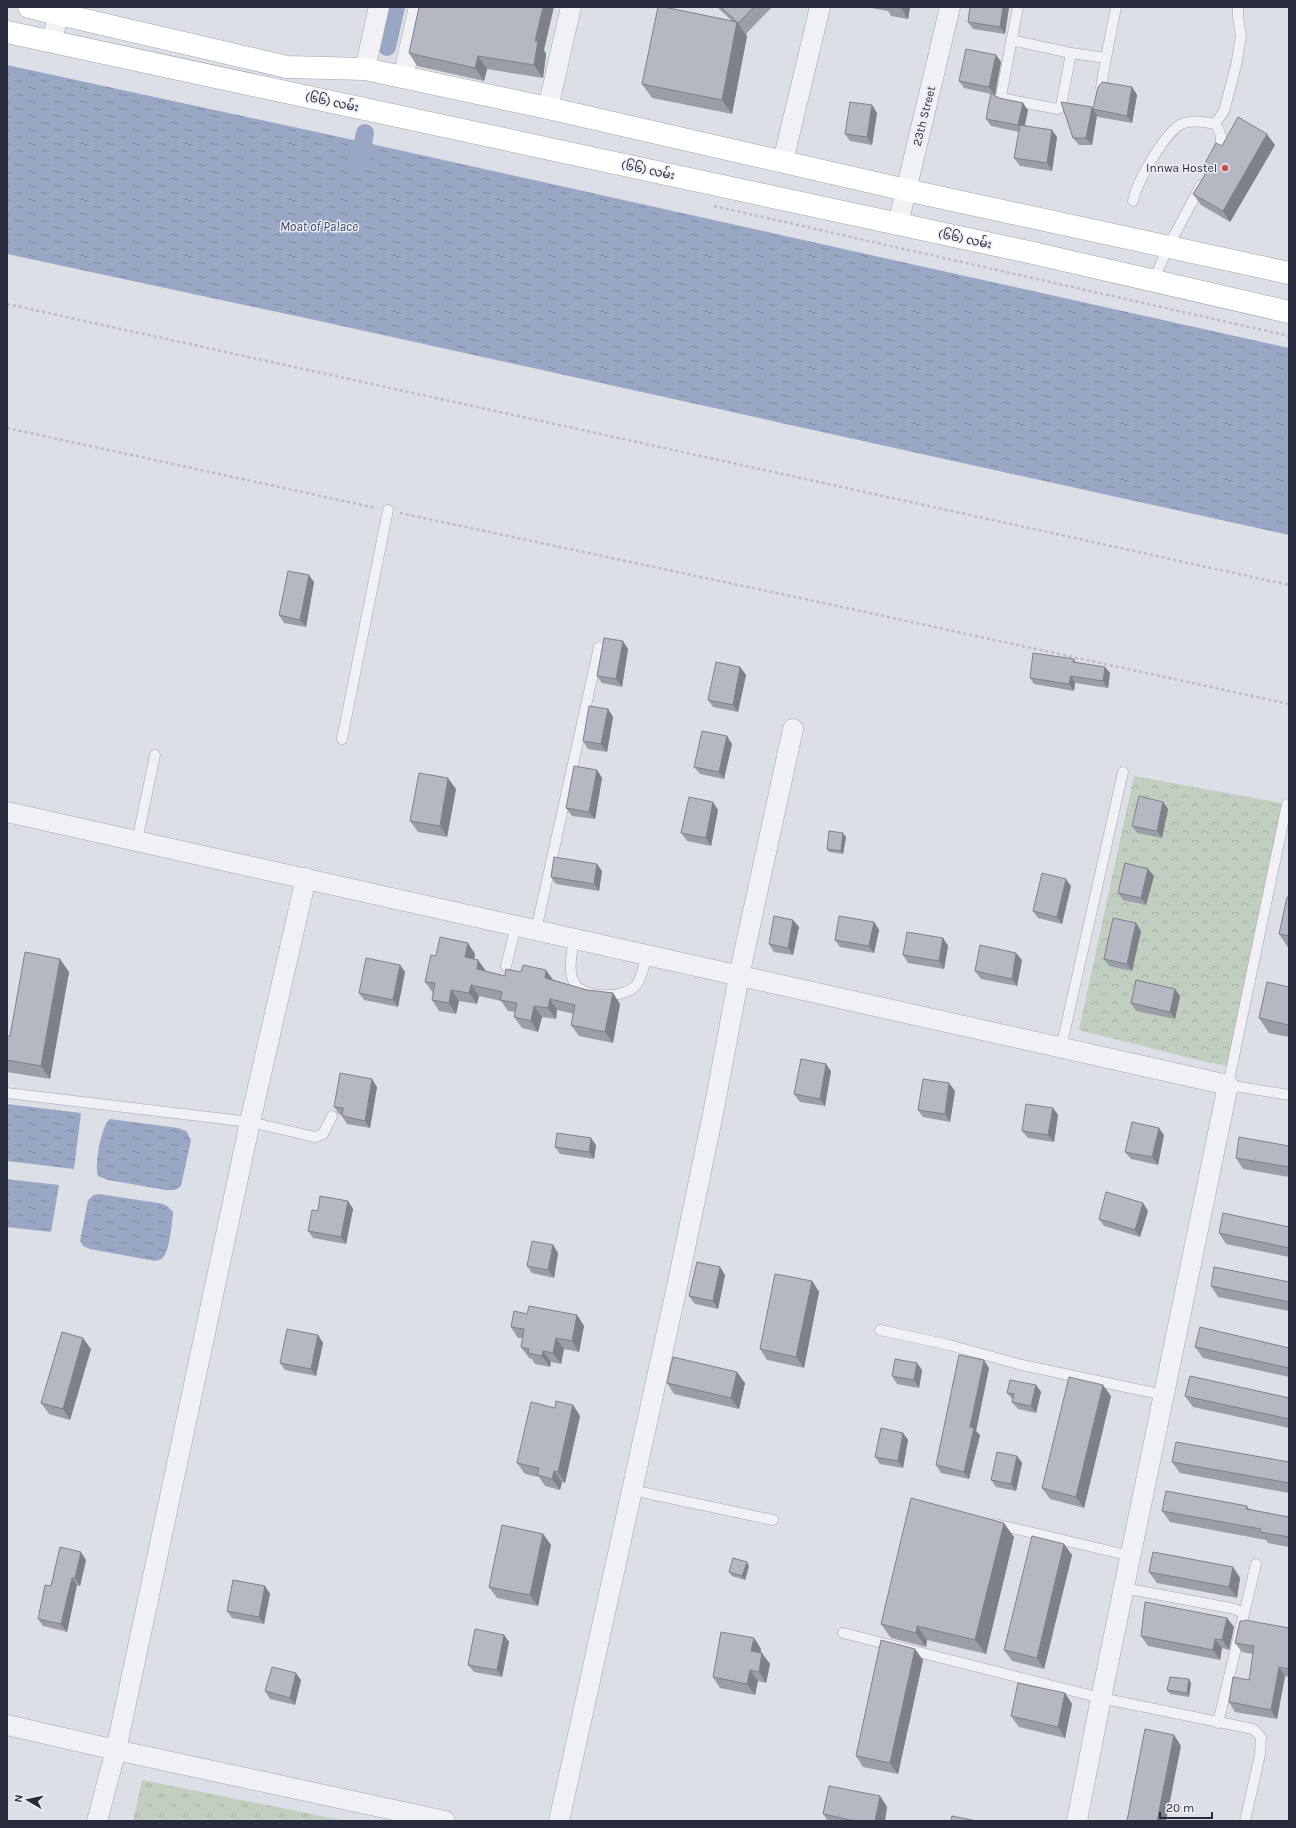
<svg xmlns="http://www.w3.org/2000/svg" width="1296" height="1828" viewBox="0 0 1296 1828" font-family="Karla,'Noto Sans Myanmar',sans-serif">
<defs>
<pattern id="grass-tufts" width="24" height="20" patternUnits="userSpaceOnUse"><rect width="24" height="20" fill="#c0cfbf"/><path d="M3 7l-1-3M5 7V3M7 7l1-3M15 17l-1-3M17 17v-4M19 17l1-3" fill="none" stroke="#a5b2a5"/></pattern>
<pattern id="forest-crowns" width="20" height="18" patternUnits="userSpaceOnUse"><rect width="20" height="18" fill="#c0cfbf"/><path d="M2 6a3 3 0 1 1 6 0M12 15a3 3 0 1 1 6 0" fill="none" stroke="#a5b2a5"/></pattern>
<pattern id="water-ripples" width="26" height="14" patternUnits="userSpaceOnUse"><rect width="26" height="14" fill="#9aa7c4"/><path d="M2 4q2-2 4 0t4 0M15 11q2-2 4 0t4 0" fill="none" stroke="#7e88a0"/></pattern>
</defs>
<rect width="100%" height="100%" fill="#dddfe6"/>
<path fill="url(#grass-tufts)" d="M142,1780l204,41h-213z"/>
<path fill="url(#forest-crowns)" d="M1134,776l153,28 -55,262 -22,-3 -131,-33z"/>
<path fill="url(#water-ripples)" d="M7,65l342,74 940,209v187l-965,-213 -317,-68z
M7,1104l74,9 -7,56 -67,-8z
M110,1119l68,9 8,3 5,9 -10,46 -6,4h-9l-58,-10 -10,-4c-4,-9 3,-51 12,-57z
M7,1179l52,6 -8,47 -44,-5z
M99,1194l59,9c7,1 10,3 15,9 -1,11 -3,39 -11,47l-7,2 -65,-12 -7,-3 -3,-5 8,-41 6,-5z"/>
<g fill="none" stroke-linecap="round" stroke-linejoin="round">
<path stroke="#9aa7c4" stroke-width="18" d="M387,47l9,-40
M359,165l6,-32"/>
<defs>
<path id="lane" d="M1011,40l60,13 -10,53 -3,3 -53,-10 -4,-3 17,-89
M1071,53l35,5 10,-51
M1101,88l5,-30
M1215,124l9,-13 12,-45 5,-30 -3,-19v-10
M1133,201c3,-18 34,-73 51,-78 11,-3 20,-1 31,1 10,13 6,21 0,34
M1153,282l15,-35 33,-62
M342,739l46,-229
M1287,804l-59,281 61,10
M137,841l18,-86
M536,930l63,-283
M574,939c-2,14 -7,32 1,45 10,15 51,15 62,0 5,-7 7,-20 10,-29
M506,966l10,-40
M1061,1048l62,-276
M7,1093l243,29 65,15 8,-3 9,-18
M880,1330l69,15 73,20 142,30
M632,1490l141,30
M995,1524l136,32
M1124,1588l111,21 9,5 -26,109
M1244,1614l12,-50
M843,1633l258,65 152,31 8,8 -1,18 -15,66"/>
<path id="street" d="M51,42l10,-35
M365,69l14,-62
M403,77l16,-70
M548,108l23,-101
M783,161l37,-154
M898,224l52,-217
M7,812l1221,273 -127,613 -24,123
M7,1725l109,25 329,71
M97,1821l19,-71 134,-628 56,-244
M559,1821l117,-530 38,-182 25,-133 54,-247"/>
<path id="primary" d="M29,7l258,60 78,2 183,39 358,82 383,83
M7,32l1026,221 256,59"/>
</defs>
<use href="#lane" stroke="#a3a5af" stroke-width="11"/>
<use href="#street" stroke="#a3a5af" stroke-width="21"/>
<use href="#primary" stroke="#9ea2b1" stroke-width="23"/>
<path stroke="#bcbdc5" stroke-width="2.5" stroke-dasharray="3 3" stroke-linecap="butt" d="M714,206l575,130
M7,304l1282,281
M7,428l369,80
M400,513l461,98 428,93"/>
<use href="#lane" stroke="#f0f0f5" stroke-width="10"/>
<use href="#street" stroke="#f0f0f5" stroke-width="20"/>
<use href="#primary" stroke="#fff" stroke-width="22"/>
</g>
<path fill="#9c9ea7" d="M717,7h55l-26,27 1,2 -15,78 -80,-16 -10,-14 89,-64z
M870,7h40l-2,12 -17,-3 -3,-5 -17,-3z
M970,7h39l-4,27 -32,-5 -5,-7z
M544,50l2,4 -3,24 -56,-9 -3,12 -67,-15 -8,-13z
M996,55l5,7 -6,33h-2l6,3 29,12 -3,15 32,12 -5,34 -32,-5 -6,-8 5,-26 -28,-6 -5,-7 5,-25 -27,-6 -5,-7z
M1132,87l5,8 -5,28 -34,-6 -5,-8z
M872,105l5,8 -5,32 -22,-4 -5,-7z
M1092,107l5,8 -5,30h-13l-6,-7z
M1275,145l-45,77 -29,-17 -8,-11 14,-22 -4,-5 19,-21z
M314,582l-8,45 -22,-4 -5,-8z
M628,649l-6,38 -20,-4 -5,-7z
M1074,659l2,3 34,11 -2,15 -33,-5 -1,8 -40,-7 -4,-6z
M740,667l6,8 -8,37 -25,-5 -5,-7z
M608,709l5,8 -6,35 -19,-3 -5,-8z
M732,744l-8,35 -24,-5 -6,-7z
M597,770l5,8 -7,41 -23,-3 -6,-8z
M456,789l-9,48 -29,-5 -8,-11z
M1163,802l5,7 -6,29 -25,-5 -5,-7z
M718,810l-7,36 -24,-5 -6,-8z
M846,837l-3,17 -14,-2 -2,-3z
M1148,869l6,7 -8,29 -23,-5 -5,-7z
M602,871l-3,20 -43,-7 -5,-7z
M1071,886l-9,38 -24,-6 -5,-7z
M1289,897v52l-10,-15z
M793,920l6,7 -6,28 -19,-3 -5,-8z
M874,922l5,8 -5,23 -34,-6 -5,-7z
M1136,923l5,8 -9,40 -23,-5 -5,-7z
M943,938l5,8 -4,23 -36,-6 -5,-8z
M475,954l-1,5 12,12 19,5 49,4 33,10 26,3 7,11 -7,39 -34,-7 -8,-11 3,-11 -17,-4 -1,9 -14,-2 -4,15 -16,-4 -8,-11 1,-5 -7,-1 -7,-10 -22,-5 -2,8 -18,-3 -3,13 -17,-3 -7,-11 1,-7 -8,-11 11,-26z
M1022,960l-5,26 -36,-7 -6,-8z
M400,965l5,7 -7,35 -34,-7 -5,-7z
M69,972l-19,107 -43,-7v-36h3z
M1289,987v50l-20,-4 -10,-15z
M1175,989l5,7 -5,23 -39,-8 -5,-8z
M831,1071l-6,35 -25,-4 -6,-8z
M377,1087l-7,41 -23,-4 -5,-8v-1l-3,-1 -5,-7z
M955,1091l-5,31 -27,-5 -5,-7z
M1053,1108l5,7 -4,27 -26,-4 -6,-7z
M1164,1135l-6,30 -27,-6 -6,-7z
M596,1145l-2,14 -34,-5 -5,-7z
M1289,1146v31l-46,-8 -7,-11z
M348,1201l5,8 -7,35 -33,-6 -5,-7 10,-20z
M1148,1211l-8,26 -36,-11 -5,-7z
M1289,1227v30l-63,-13 -7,-11z
M553,1245l5,8 -4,25 -22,-5 -5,-7z
M720,1267l5,8 -7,34 -23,-5 -6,-8z
M812,1281l7,11 -15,76 -37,-8 -7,-11z
M1289,1282v29l-71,-14 -7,-11z
M527,1314l50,1 7,11 -5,26 -15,-3 -3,15 -10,-2 -1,5 -15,-3 -3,-5 -3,-1 -8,-11 2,-9h-5l-7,-11z
M318,1335l5,8 -7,33 -31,-6 -5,-7z
M1195,1347l94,1v29l-86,-19z
M91,1349l-21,71 -21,-6 -8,-11z
M989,1368l-13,63 4,4 -11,44 -28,-6 -5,-8z
M922,1370l-3,18 -22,-4 -5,-8z
M667,1383h78l-6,26 -65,-15z
M1036,1385l5,7 -5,21 -18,-4 -6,-7 1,-2 -6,-7z
M1111,1396l-27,112 -34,-9 -8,-11z
M1185,1396l104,2v30l-96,-21z
M573,1405l7,11 -15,67 -3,-1 -2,8 -15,-4 -6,-9 -14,-3 -8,-11 38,-55z
M903,1433l5,7 -5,28 -23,-4 -5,-7z
M1017,1456l5,7 -6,28 -20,-4 -5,-7z
M1172,1462h117v31l-109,-20z
M1247,1506l2,3 40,8v30l-21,-4 -2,-3 -96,-18 -8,-11z
M543,1534l8,11 -13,61 -41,-8 -8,-11z
M1014,1537l-28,117 -59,-14 -1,7 -35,-9 -10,-14z
M1064,1544l8,11 -28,114 -32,-8 -8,-11z
M86,1560l-6,26 -3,-1 -10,47 -24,-6 -5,-7 13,-33z
M749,1566l-4,14 -13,-4 -3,-4z
M1233,1567l7,11 -3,20 -80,-15 -8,-11z
M265,1586l5,8 -6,30 -32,-6 -5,-7z
M1227,1618l7,9 -5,23 -7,-2 -2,12 -72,-14 -7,-10z
M1289,1628v49l-4,-1 -8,43 -42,-7 -6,-10 20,-22 4,-26 -11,-2 -7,-9z
M504,1635l5,7 -7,35 -28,-5 -6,-7z
M754,1638l7,11v4l9,11 -4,19 -8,-2 -3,14 -35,-7 -7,-11z
M923,1660l-25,114 -35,-7 -7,-11z
M301,1680l-6,25 -25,-6 -5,-8z
M1191,1683l-2,14 -19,-3 -3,-4z
M1065,1693l7,11 -7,34 -46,-11 -8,-11z
M880,1796l7,11 -2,14h-57l-5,-7z"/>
<path fill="#7f8188" d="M543,7h11l-10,43 2,4 -3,24 -9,-13 1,-24z
M901,7h9l-2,12 -7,-11z
M1003,7h6l-4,27 -5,-7z
M737,22l10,14 -15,78 -10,-14z
M996,55l5,7 -6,33 -6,-8z
M478,56l9,13 -3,12 -9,-13z
M1132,87l5,8 -5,28 -5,-7z
M1023,103l5,7 -5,23 -5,-8z
M872,105l5,8 -5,32 -5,-8z
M1092,107l5,8 -5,30 -6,-7z
M1052,130l5,7 -5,34 -5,-8z
M1267,134l8,11 -45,77 -7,-11z
M309,575l5,7 -8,45 -6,-7z
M623,641l5,8 -6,38 -6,-8z
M740,667l6,8 -8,37 -5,-7z
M1105,667l5,6 -2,15 -5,-7z
M1071,676l4,7 -1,8 -5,-7z
M608,709l5,8 -6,35 -6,-8z
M727,736l5,8 -8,35 -5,-7z
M597,770l5,8 -7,41 -6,-7z
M448,778l8,11 -9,48 -7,-11z
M713,802l5,8 -7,36 -5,-8z
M1163,802l5,7 -6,29 -5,-7z
M843,833l3,4 -3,17 -2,-3z
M597,864l5,7 -3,20 -5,-7z
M1148,869l6,7 -8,29 -5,-7z
M1066,879l5,7 -9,38 -5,-7z
M793,920l6,7 -6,28 -5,-7z
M874,922l5,8 -5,23 -5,-7z
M1136,923l5,8 -9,40 -5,-7z
M943,938l5,8 -4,23 -5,-8z
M468,943l7,11 -2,14 -8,-11z
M1016,953l6,7 -5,26 -5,-7z
M60,959l9,13 -19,107 -9,-13z
M478,960l8,11 -9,-2z
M400,965l5,7 -7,35 -5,-7z
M546,970l8,11 -9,-3z
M471,985l8,11 -2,8 -8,-11z
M1175,989l5,7 -5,23 -5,-7z
M451,990l8,11 -3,13 -7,-11z
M613,993l7,11 -7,39 -8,-11z
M550,999l7,11 -1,9 -8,-11z
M534,1006l8,11 -4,15 -7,-11z
M826,1064l5,7 -6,35 -5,-7z
M372,1079l5,8 -7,41 -5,-7z
M949,1083l6,8 -5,31 -5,-8z
M1053,1108l5,7 -4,27 -6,-7z
M1159,1128l5,7 -6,30 -6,-8z
M591,1138l5,7 -2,14 -5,-7z
M348,1201l5,8 -7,35 -5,-7z
M1143,1203l5,8 -8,26 -5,-7z
M553,1245l5,8 -4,25 -6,-8z
M720,1267l5,8 -7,34 -5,-8z
M812,1281l7,11 -15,76 -8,-11z
M577,1315l7,11 -5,26 -7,-11z
M318,1335l5,8 -7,33 -5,-7z
M83,1338l8,11 -21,71 -7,-11z
M556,1338l8,11 -3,15 -8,-11z
M543,1351l8,11 -1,5 -8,-11z
M984,1360l5,8 -13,63 4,4 -11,44 -5,-7 6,-45z
M917,1363l5,7 -3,18 -5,-8z
M737,1372l8,11 -6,26 -8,-11z
M1036,1385l5,7 -5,21 -5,-7z
M1103,1385l8,11 -27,112 -8,-11z
M573,1405l7,11 -15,67 -7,-11z
M903,1433l5,7 -5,28 -5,-7z
M1017,1456l5,7 -6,28 -5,-7z
M554,1471l8,11 -2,8 -8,-11z
M1004,1523l10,14 -28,117 -11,-14z
M543,1534l8,11 -13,61 -8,-11z
M1064,1544l8,11 -28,114 -7,-11z
M81,1552l5,8 -6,26 -5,-8z
M747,1562l2,4 -4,14 -3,-4z
M1233,1567l7,11 -3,20 -8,-11z
M72,1578l5,7 -10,47 -6,-8z
M265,1586l5,8 -6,30 -5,-7z
M1227,1618l7,9 -5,23 -7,-10z
M917,1626l10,14 -1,7 -10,-14z
M504,1635l5,7 -7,35 -5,-7z
M754,1638l7,11 -2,13 -8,-11z
M1215,1639l7,9 -2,12 -7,-10z
M915,1649l8,11 -25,114 -8,-11z
M762,1653l8,11 -4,19 -7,-11z
M1279,1667l6,9 -8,43 -6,-9z
M750,1670l8,11 -3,14 -8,-11z
M296,1673l5,7 -6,25 -5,-7z
M1189,1679l2,4 -2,14 -2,-4z
M1065,1693l7,11 -7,34 -7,-11z
M1174,1735l7,11 -15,75h-9z
M880,1796l7,11 -2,14h-10z"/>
<path fill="#b5b8c2" stroke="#7f8188" d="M419,7h124l-8,34h3l-4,24 -56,-9 -3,12 -66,-15z
M658,7h6l73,15 -15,78 -80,-16z
M721,7h33l-16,16z
M893,7h8v1z
M970,7h33l-3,20 -32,-5z
M966,49l30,6 -7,32 -30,-6z
M1102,82l30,5 -5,29 -34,-7 5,-22z
M991,93l8,5 24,5 -5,22 -32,-6z
M850,102l22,3 -5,32 -22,-3z
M1061,102l31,5 -6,31h-13z
M1238,117l29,17 -44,77 -30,-17 15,-24 -5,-3 13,-24 6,3z
M1020,125l32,5 -5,33 -33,-5z
M288,571l21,4 -9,45 -21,-5z
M604,638l19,3 -7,38 -19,-3z
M1033,653l41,6 -1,3 32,5 -2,14 -32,-5 -2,8 -39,-6z
M716,662l24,5 -7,38 -25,-5z
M589,706l19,3 -7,35 -18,-3z
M702,731l25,5 -8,36 -25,-5z
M574,766l23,4 -8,42 -23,-4z
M419,773l29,5 -8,48 -30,-5z
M1139,796l24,6 -6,29 -25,-5z
M689,797l24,5 -7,36 -25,-5z
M829,831l14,2 -2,18 -14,-2z
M554,857l43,7 -3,20 -43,-7z
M1125,863l23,6 -7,29 -23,-5z
M1042,873l24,6 -9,38 -24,-6z
M1287,897h2v39l-10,-2z
M774,916l19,4 -5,28 -19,-4z
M839,916l35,6 -5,24 -34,-6z
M1113,918l23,5 -9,41 -23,-5z
M907,932l36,6 -4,23 -36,-6z
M440,937l28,6 -3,14 13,3 -1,9 28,7 1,-7 15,3 2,-7 23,5 -1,8 42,12 26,3 -8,39 -34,-7 4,-20 -25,-6 -2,9 -14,-2 -3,15 -17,-4 3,-14 -17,-3 2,-8 -31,-7 -2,8 -18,-3 -2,13 -17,-3 3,-17 -10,-1 6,-27 5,1z
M980,945l36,8 -4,26 -37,-8z
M25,952l35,7 -19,107 -34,-6v-24h3z
M366,958l34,7 -7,35 -34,-7z
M1136,980l39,9 -5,23 -39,-9z
M1267,982l22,5v38l-30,-7z
M801,1059l25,5 -6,35 -26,-5z
M340,1073l32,6 -7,42 -23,-5 1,-8 -9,-1z
M923,1079l26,4 -4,31 -27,-4z
M1026,1104l27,4 -5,27 -26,-4z
M1132,1122l27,6 -7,29 -27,-5z
M557,1133l34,5 -2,14 -34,-5z
M1239,1137l50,9v21l-53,-9z
M1106,1192l37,11 -8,27 -36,-11z
M320,1196l28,5 -7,36 -33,-6 4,-21 6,1z
M1223,1213l66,14v21l-70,-15z
M532,1241l21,4 -5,25 -21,-4z
M697,1262l23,5 -7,34 -24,-5z
M1214,1267l75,15v20l-78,-16z
M775,1274l37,7 -16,76 -36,-8z
M529,1306l48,9 -5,26 -16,-3 -3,15 -10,-2 -1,5 -14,-3 1,-4 -8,-2 3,-18 -13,-2 3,-16 13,3z
M1200,1327l89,21v20l-94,-21z
M287,1329l31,6 -7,34 -31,-6z
M62,1332l21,6 -20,71 -22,-6z
M959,1355l25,5 -14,67 4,1 -10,44 -28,-7z
M673,1357l64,15 -6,26 -64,-15z
M895,1359l22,4 -3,17 -22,-4z
M1190,1376l99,22v21l-104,-23z
M1069,1377l34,8 -27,112 -34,-9z
M1010,1380l26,5 -5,21 -19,-4 2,-8 -7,-1z
M556,1401l17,4 -15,67 -4,-1 -2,8 -15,-4 2,-7 -22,-5 14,-61 24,6z
M881,1428l22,5 -5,28 -23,-4z
M1176,1442l113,20v21l-117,-21z
M997,1452l20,4 -6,28 -20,-4z
M1166,1491l81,15 -1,3 43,8v20l-29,-5 1,-3 -99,-18z
M911,1498l93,25 -29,117 -58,-14 -1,7 -35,-9z
M502,1525l41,9 -13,61 -41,-8z
M1032,1536l32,8 -27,114 -33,-8z
M60,1547l21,5 -6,26h-3l-11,46 -23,-5 7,-34 6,1z
M1153,1552l80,15 -4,20 -80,-15z
M733,1558l14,4 -5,14 -13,-4z
M233,1580l32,6 -6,31 -32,-6z
M1145,1602l82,16 -5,22 -7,-1 -2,11 -72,-14z
M1245,1620l44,8v41l-10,-2 -8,43 -42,-8 4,-25 16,3 5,-34 -19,-3 5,-22h4z
M475,1629l29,6 -7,35 -29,-5z
M721,1632l33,6 -3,13 11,2 -3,19 -9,-2 -3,14 -34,-7z
M881,1640l34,9 -25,114 -34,-7z
M272,1667l24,6 -6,25 -25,-7z
M1170,1677l19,2 -2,14 -20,-3z
M1018,1683l47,10 -7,34 -47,-11z
M1145,1729l29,6 -17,86h-30z
M829,1786l51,10 -5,25h-20l-32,-7z
M952,1816l25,5h-26z"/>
<circle fill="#c34e4a" stroke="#eceef4" stroke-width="1.5" cx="1225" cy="168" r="4"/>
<g text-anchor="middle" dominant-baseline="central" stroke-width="3" stroke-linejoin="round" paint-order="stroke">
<g font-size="12" fill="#282b3b" stroke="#eceef4">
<text transform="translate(332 102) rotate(12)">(၆၆) လမ်း</text>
<text transform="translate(924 116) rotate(-76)">23th Street</text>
<text transform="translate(648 170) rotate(12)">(၆၆) လမ်း</text>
<text transform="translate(965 239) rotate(12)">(၆၆) လမ်း</text>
</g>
<g font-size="12" fill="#282b3b" stroke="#eceef4" text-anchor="end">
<text x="1217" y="168">Innwa Hostel</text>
</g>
<g font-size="13" font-style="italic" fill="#35446c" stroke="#eceef4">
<text x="319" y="226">Moat of Palace</text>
</g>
</g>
<rect width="1296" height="1828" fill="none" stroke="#282b3b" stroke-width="16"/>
<g transform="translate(28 1800) rotate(279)" stroke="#eceef4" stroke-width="3" paint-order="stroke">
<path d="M0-3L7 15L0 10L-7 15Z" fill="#282b3b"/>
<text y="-6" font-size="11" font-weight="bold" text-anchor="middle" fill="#282b3b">N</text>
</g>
<path d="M1160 1812v6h52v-6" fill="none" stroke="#282b3b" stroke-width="2"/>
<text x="1166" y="1812" font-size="12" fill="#282b3b" stroke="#eceef4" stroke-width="3" paint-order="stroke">20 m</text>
</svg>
